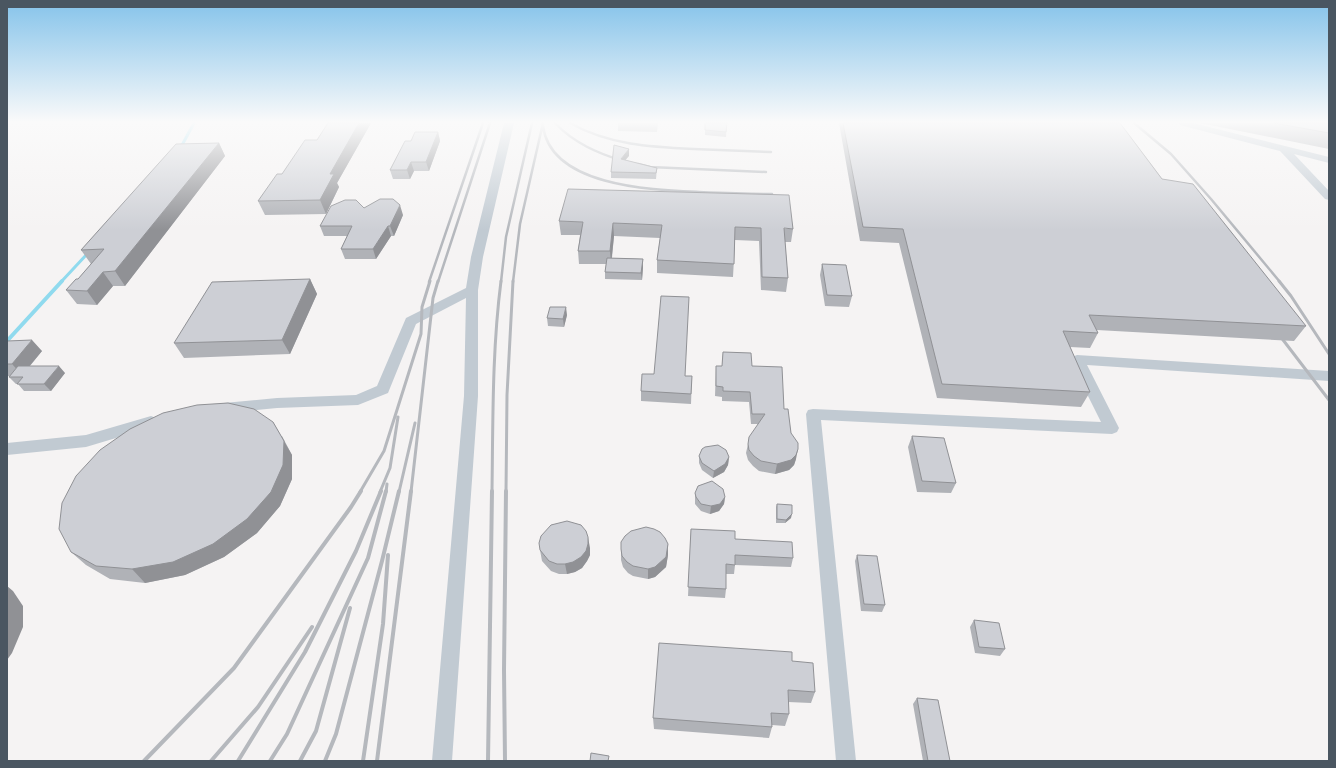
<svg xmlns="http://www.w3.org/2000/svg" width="1336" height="768" viewBox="0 0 1336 768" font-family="Overpass,sans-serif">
<rect width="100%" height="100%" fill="#f5f3f3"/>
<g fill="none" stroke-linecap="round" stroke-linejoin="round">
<path stroke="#90daee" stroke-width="3" d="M181,147l13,-24
M61,282l27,-29"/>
<path stroke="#90daee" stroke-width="4" d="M7,341l55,-60"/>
<path fill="#c1cad2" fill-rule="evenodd" d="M504,123h10l-31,134 -5,33v106l-26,365h-20l32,-365 2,-98 -50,26 -28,69 -30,12 -81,3 -53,5 -5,-1 -2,-4 2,-4 5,-1 53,-5 79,-3 21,-9 29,-68 60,-30 5,-31z
M1178,123h15l136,34v6l-35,-9 35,37v9l-4,-1 -45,-48 -100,-26z
M1077,355l252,16v10l-242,-16 32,63 -2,4 -5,2 -291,-14 35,341h-20l-30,-347 2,-4 5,-1 288,13 -31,-62 2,-3z
M151,416l5,2 2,4 -2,4 -70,21 -79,8v-12l79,-8z"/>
<path stroke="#b5b8bd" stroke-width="2.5" d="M555,123c19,20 42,30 68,38
M570,123c39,22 81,24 124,26 26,1 51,2 77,3
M1134,123l37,31 40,45 69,83
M543,126c8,61 110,64 156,66 24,1 49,2 73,2
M638,164l12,3 116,5
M429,282l54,-159
M438,282l52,-159
M501,282l5,-45 26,-114
M513,282l7,-58 23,-101"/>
<path stroke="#b5b8bd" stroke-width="3" d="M1279,281l12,15 38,58
M1277,332l52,68
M360,492l24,-41 37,-117 1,-27 8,-26
M380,492l10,-24 8,-51
M386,492l1,-8
M399,492l16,-69
M411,492l22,-194 5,-17
M492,492c1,-70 0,-141 9,-211
M506,492l1,-97 6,-114"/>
<path stroke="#b5b8bd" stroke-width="4" d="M144,761l90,-93 117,-161 10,-16
M211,761l47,-54 54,-80
M238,761l67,-109 51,-101 25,-60
M270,761l17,-27 81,-176 18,-67
M300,761l16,-30 34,-123
M325,761l11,-27 46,-173 17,-70
M363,761l20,-137 5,-69
M377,761l34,-270
M488,761l4,-270
M505,761l-1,-91 2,-179"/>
</g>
<path fill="#b0b2b7" d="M328,123h43l-34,60 2,4 -13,27 -61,1 -7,-14 24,-27 35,-34z
M618,123h40l-1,9 -39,-1z
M705,123h22l-1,14 -21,-2z
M839,123h281l42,56 144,147 -12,15 -197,-11 1,3 -8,15 -20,-1 20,45 -9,15 -144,-9 -38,-155 -39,-2z
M1200,123h129v26z
M438,132l2,9 -11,30h-15l-4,8h-17l-3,-9 21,-29z
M219,143l6,13 -100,130h-12l-16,19 -20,-1 -11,-14 12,-11 13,-15 -10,-14z
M629,156l-4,4 32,8 -1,11 -45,-1v-6z
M364,208l39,7 -9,21h-3l-15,23h-31l-4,-10 6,-13h-23l-4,-10z
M559,221l234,8 -2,13h-6l3,36 -2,14 -25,-2 -2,-49 -24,-1 -2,37 -76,-4v-13l3,-22 -46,-2 -2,22 31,1v8l-1,13 -37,-1v-7l1,-8h-27l-1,-13 2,-16h-19z
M822,264l30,32 -3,11 -24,-1 -5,-31z
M310,279l7,15 -27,60 -106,4 -10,-15z
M567,315l-3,12 -16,-1 -1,-8z
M7,341l35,10 -12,15 35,7 -14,18h-27l-6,-7h-2l-7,-7 1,-1h-3z
M723,352l29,14 32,43 7,24 5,26 -2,6 -5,5 -14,4 -16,-3 -6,-5 -5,-6 -2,-7 2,-9 10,-20h-7l-2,-22 -27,-1v-4l-7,-1 1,-30h6z
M685,376h7l-1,28 -50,-3v-10z
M282,436l10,19v24l-12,27 -23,27 -33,24 -39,18 -40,8 -35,-4 -24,-14 -15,-13z
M912,436l44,47 -5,10 -34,-1 -9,-45z
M699,456l30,1 -1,8 -4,7 -11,6 -11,-8 -3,-7z
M695,493l30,4 -1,7 -5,7 -9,3 -9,-3 -6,-7z
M777,504l14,14 -6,5h-9v-16z
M691,529l44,10 58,19 -2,9 -56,-2 -1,9h-8v15l-1,9 -37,-2z
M590,548v7l-3,6 -5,7 -7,4 -8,2h-8l-8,-3 -9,-10 -2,-11z
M621,549l47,6 -2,12 -11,10 -7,2 -15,-3 -5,-3 -5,-6 -2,-7z
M857,555l28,50 -3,7 -21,-1 -6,-50z
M974,620l31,29 -5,7 -25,-3 -5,-26z
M792,661l23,31 -4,11 -23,-1 1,12 -4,12 -13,-1v2l-3,11 -115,-9 -1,-11z
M917,698l33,63h-27l-10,-57z"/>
<path fill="#909195" d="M359,123h12l-34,60 2,4 -13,27 -6,-14 10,-26z
M438,132l2,9 -11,30 -3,-9z
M219,143l6,13 -100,130 -10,-15z
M629,149v7l-8,9v-6z
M411,162l3,9 -4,8 -3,-9z
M400,205l3,10 -9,21 -4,-10z
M613,223l1,13 -3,28 -1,-13z
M388,226l3,10 -15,23 -3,-10z
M643,259v8l-1,13 -1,-7z
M103,272l10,14 -16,19 -10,-14z
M310,279l7,15 -27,60 -8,-14z
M566,307l1,8 -3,12 -1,-8z
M32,340l10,11 -20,24 -10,-11z
M59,366l6,7 -14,18 -7,-7z
M273,422l19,33v24l-12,27 -23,27 -33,24 -39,18 -40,8 -13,-14z
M798,449l-2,10 -2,6 -5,5 -14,4 2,-10z
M729,457l-1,8 -4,7 -11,6 1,-7z
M725,497l-1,7 -5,7 -9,3 1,-8z
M792,514l-1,4 -6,5 1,-3z
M588,537l2,11v7l-3,6 -5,7 -7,4 -8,2 -2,-10z
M668,544v11l-2,12 -11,10 -7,2v-10z
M7,586l6,5 10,15v21l-11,26 -5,7z"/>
<path fill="#cdcfd5" stroke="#909195" d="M328,123h31l-29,51h4l-14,26 -62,1 19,-27h5l23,-34h12z
M705,123h22l-1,9 -21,-2z
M843,123h277l42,56 31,5 113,142 -217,-11 9,18 -35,-2 27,61 -148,-8 -39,-155 -40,-2z
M1274,123h55v10z
M415,132h23l-12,30h-15l-4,8h-17l15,-29h6z
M219,143l-104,128 -12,1 -16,19 -21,-1 10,-11h2l26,-30 -23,1 95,-106z
M614,145l15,4 -8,10 36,9 -1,5 -45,-1z
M568,189l221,6 4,34 -9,-1 4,50 -26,-1 -1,-49 -26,-1 -1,37 -77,-4 5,-35 -49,-2 -3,28h-32l5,-29 -24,-1z
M380,199h13l7,6 -10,21h-2l-15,23h-32l11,-23h-32l11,-20 14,-6h11l8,8z
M607,258l36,1 -2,14 -36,-1z
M822,264l24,1 6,31 -25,-1z
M310,279l-28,61 -108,3 38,-61z
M661,296l28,1 -4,79h7l-1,18 -50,-3 1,-17h12z
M550,307h16l-3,12 -16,-1z
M32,340l-20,24h-5v-23z
M723,352l28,1 1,13 30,1 2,42h4l3,24 7,10v6l-2,6 -5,5 -14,4 -16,-3 -7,-5 -5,-6 -1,-6 1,-7 16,-23h-13l-2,-22 -27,-1v-4l-7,-1v-20h6z
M18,366h41l-15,18h-27l6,-7h-14z
M228,403l26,6 19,13 11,19 -1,24 -12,27 -24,27 -34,25 -40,18 -41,7 -36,-3 -25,-14 -12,-23 3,-26 14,-27 24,-26 30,-21 33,-16 34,-8z
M912,436l32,2 12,45 -34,-2z
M718,445l8,5 3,7 -4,7 -11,7 -12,-8 -3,-7 3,-7 3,-2z
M712,481l11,8 2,8 -5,7 -9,2 -10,-2 -5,-7 -1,-4 3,-7z
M777,504l15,1v9l-6,6 -9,-1z
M567,521l14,4 5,6 2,6v7l-2,7 -5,6 -8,5 -8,2h-8l-8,-3 -9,-11 -1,-7 2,-7 10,-11z
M646,527l8,2 6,3 5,6 3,6 -2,13 -11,10 -7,2 -15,-3 -6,-4 -5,-6 -1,-7v-7l4,-6 6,-5z
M691,529l44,2v8l57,3 1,16 -58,-3v10l-9,-1v25l-38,-2z
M857,555l20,1 8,49 -21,-1z
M974,620l25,3 6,26 -26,-2z
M659,643l133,9v9l21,2 2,29 -27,-2 1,24 -18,-1 1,14 -119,-9z
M917,698l21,2 12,61h-22z
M591,753l18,3 -1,5h-18z"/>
<linearGradient id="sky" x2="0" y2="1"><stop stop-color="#85c3ea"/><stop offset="0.53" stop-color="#fafafa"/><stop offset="1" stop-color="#fafafa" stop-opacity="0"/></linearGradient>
<rect width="1336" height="230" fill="url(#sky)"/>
<rect width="1336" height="768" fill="none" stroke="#4a5661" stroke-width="16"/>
</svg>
